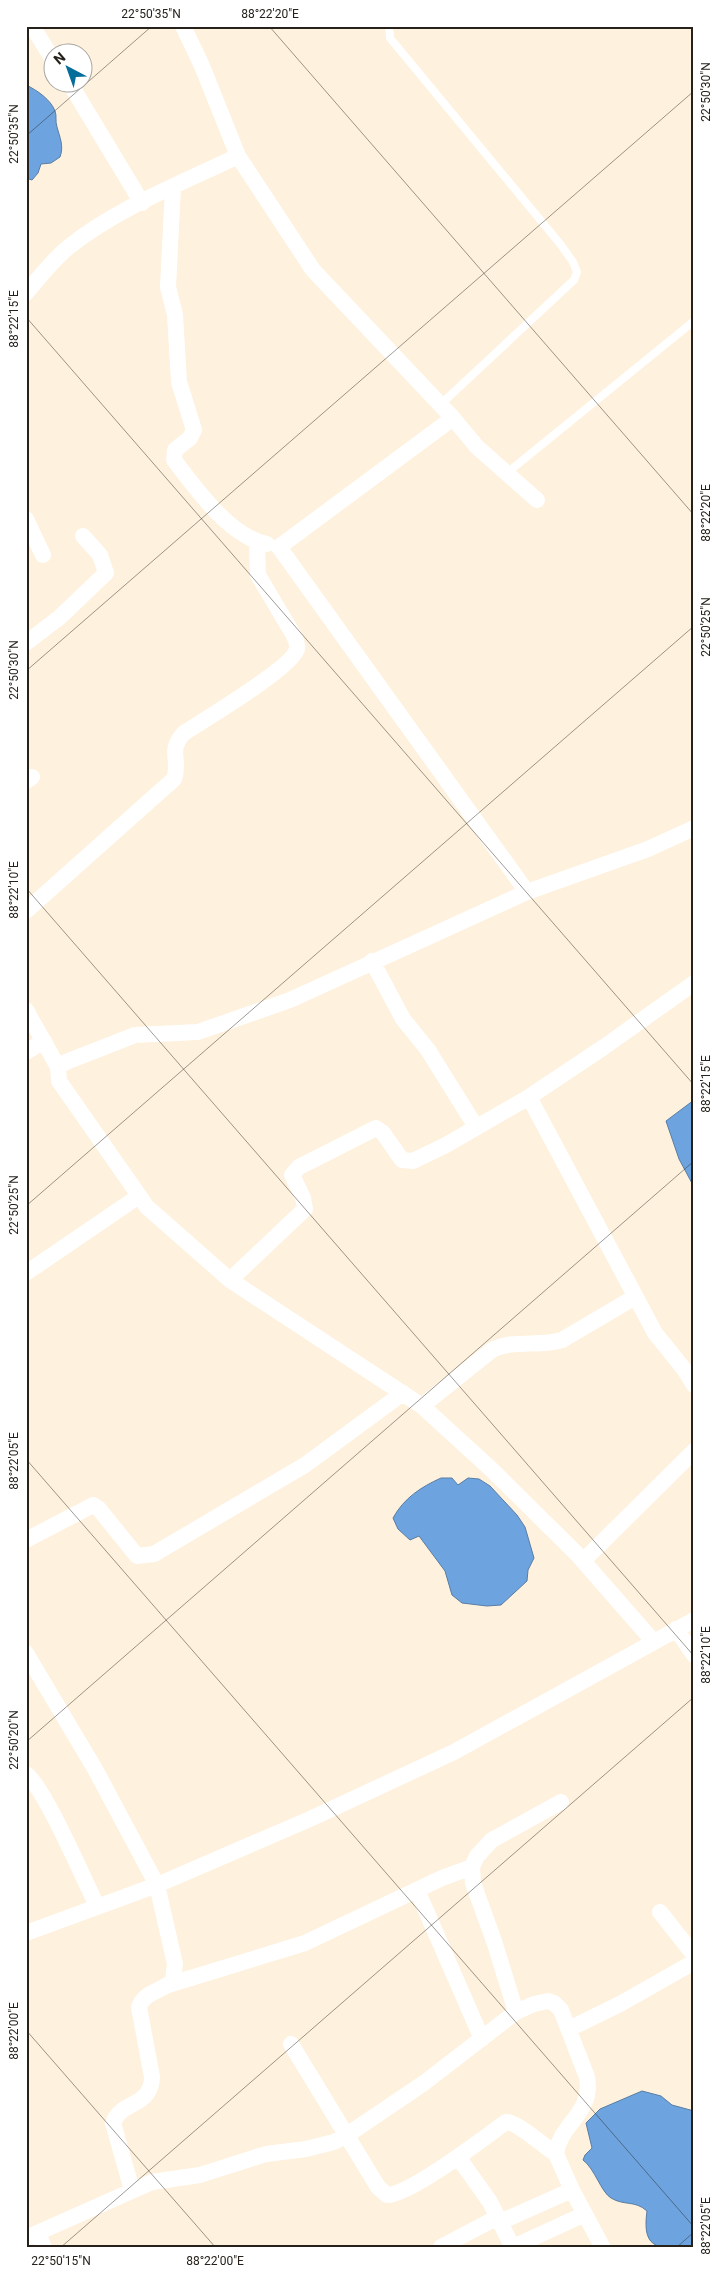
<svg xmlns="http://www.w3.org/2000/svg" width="720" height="2274" viewBox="0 0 720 2274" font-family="Roboto,sans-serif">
<rect width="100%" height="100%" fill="#fef1dd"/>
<path fill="#6da4df" stroke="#587da4" d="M26,85c11,5 25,15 29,26 2,5 0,10 2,16 3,11 7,19 3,30l-9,6 -10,1 -3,9 -6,7 -6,-2z
M694,1100v87l-15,-28 -13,-38z
M441,1478h11l6,7 10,-7 11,1 11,7 27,29 8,12 9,31 -6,12 -1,11 -26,24 -14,1 -25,-3 -10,-8 -7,-24 -26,-35 -9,4 -12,-11 -5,-11c11,-20 28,-31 48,-40z
M642,2091l19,5 11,9 22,6v137c-32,0 -53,5 -47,-37 -12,-11 -23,-5 -36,-13 -10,-6 -16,-29 -28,-38l2,-5 7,-7 -6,-25 14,-14z"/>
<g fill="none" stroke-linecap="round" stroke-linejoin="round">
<path stroke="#fff" stroke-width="8" d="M389,26l1,12 171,207 12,17 4,10 -3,8 -134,125
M507,473l187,-152"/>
<path stroke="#fff" stroke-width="16" d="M32,26l20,32
M183,26l19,40 36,90 75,114 140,148 24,29 60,53
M69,82l73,121
M173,188l-5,99 7,28 4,67 15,48 -4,8 -15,12 -1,10c22,29 56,77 93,84
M26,293c14,-16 27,-34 44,-47 46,-37 114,-64 168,-90
M453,418l-174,129 248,345
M26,519l17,36
M26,643l34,-26 46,-44 -6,-18 -17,-19
M26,781l6,-4
M26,911l148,-132c7,-19 -7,-28 10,-46 20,-13 109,-66 113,-84 1,-6 -2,-11 -4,-15l-35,-59 -1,-33
M372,961l31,58 25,31 48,77
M26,1010l32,57
M26,1052l18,-11
M529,1097l126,236 29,36 10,16
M26,1273l113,-77
M230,1280l75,-71 -2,-11 -11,-23 7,-8 77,-39 7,5 19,27 11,1 33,-16 83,-48 75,-50 90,-64
M422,1406l70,-56c21,-11 47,-3 70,-10l73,-43
M26,1540l67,-35 6,4 38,47 17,-2 151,-89 98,-72
M583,1561l111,-110
M676,1629l18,26
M653,1641l-76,-87 -85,-84 -70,-64 -192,-126 -83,-73 -88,-126 -1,-14 8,-5 69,-27 63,-3 92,-32 237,-108 121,-43 46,-21
M26,1653l69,116 62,116 18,79 -2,17c-11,10 -29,11 -34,26l13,70c-1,31 -31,23 -39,46l19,67
M26,1774c19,14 58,106 71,132
M417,1890l65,149
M660,1912l34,43
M26,1933l131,-48 153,-66 144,-67 240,-132
M168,1985l137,-42 137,-65 30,-11
M516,2012l-22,-71 -21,-58 -1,-16 5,-11 15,-16 69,-38
M569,2029l51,-25 74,-42
M291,2044l87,143 9,8c23,0 97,-57 119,-73 10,-1 39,25 50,32
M458,2157l32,45 23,46
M500,2222l72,-32
M38,2233l6,15
M26,2238l126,-56 48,-7 66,-21 40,-5 28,-7 13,-7 77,-52 92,-71 18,-8 14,-3 6,2 7,7 26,67c7,36 -27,46 -31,77l16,36 31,58
M441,2247l57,-30
M513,2247l72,-33"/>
</g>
<path fill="none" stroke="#26211a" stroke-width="1" stroke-opacity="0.45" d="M269,26l425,489M26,136l126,-110M26,317l668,768M26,671l668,-580M26,888l668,768M26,1206l668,-580M26,1459l668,768M26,1742l668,-581M26,2030l190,218M60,2248l634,-551M676,2248l18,-16"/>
<rect width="720" height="2274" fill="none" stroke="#ffffff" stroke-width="55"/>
<g transform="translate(68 68) rotate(319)"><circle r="24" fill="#ffffff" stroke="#a8a6a3"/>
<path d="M0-4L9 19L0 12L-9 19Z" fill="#046d9a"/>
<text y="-8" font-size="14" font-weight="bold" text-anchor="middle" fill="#26211a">N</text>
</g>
<rect x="28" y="28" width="664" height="2218" fill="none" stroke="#26211a" stroke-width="2"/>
<g font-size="12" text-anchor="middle" fill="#26211a">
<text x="151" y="18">22°50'35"N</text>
<text x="270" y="18">88°22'20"E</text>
<text transform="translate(706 92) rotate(-90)" y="4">22°50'30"N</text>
<text transform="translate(14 134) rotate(-90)" y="4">22°50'35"N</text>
<text transform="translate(14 319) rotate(-90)" y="4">88°22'15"E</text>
<text transform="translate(706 513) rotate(-90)" y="4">88°22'20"E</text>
<text transform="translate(706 627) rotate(-90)" y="4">22°50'25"N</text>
<text transform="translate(14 670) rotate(-90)" y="4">22°50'30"N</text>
<text transform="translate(14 890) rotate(-90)" y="4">88°22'10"E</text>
<text transform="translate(706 1084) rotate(-90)" y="4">88°22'15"E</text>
<text transform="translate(14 1205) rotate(-90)" y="4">22°50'25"N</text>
<text transform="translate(14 1461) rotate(-90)" y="4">88°22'05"E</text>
<text transform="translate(706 1655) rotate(-90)" y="4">88°22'10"E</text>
<text transform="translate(14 1740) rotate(-90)" y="4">22°50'20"N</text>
<text transform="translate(14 2031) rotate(-90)" y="4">88°22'00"E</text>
<text transform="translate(706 2226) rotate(-90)" y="4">88°22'05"E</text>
<text x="61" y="2265">22°50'15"N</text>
<text x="215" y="2265">88°22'00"E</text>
</g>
</svg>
